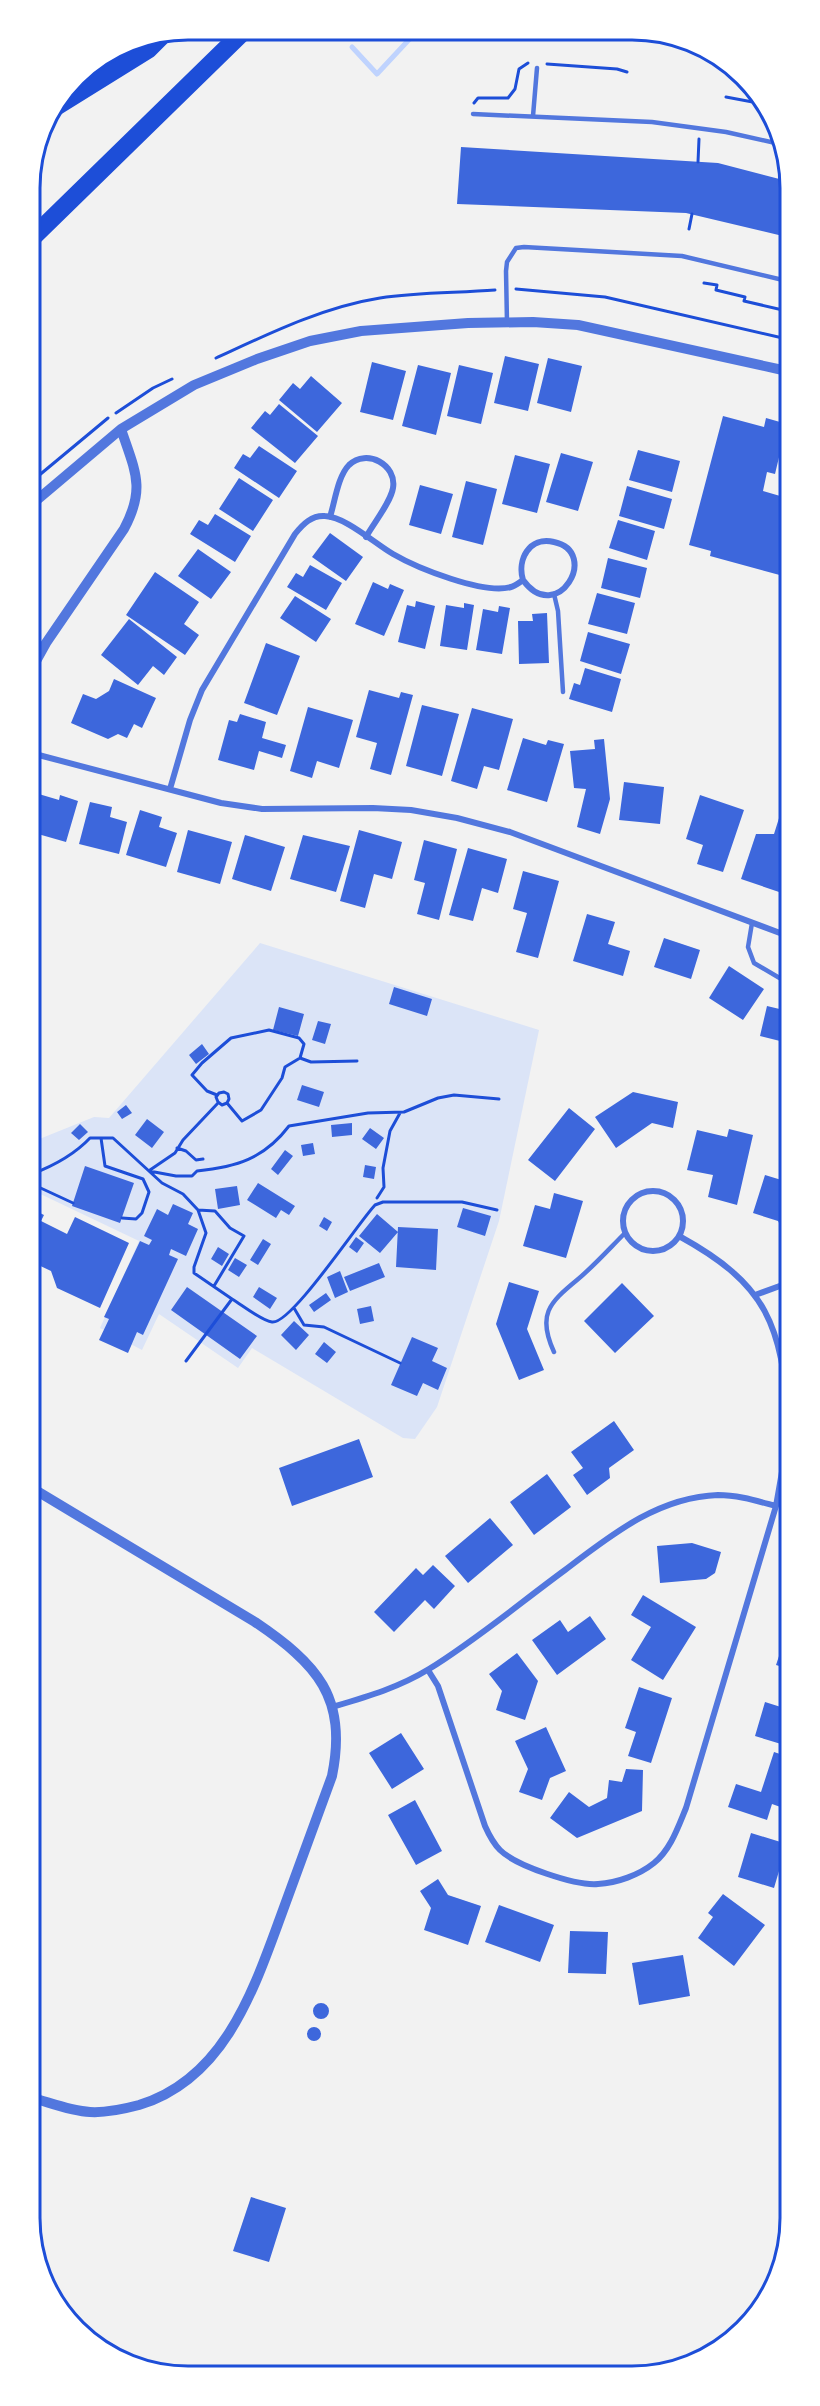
<svg xmlns="http://www.w3.org/2000/svg" width="820" height="2406" viewBox="0 0 820 2406" font-family="'Sofia Sans Condensed',sans-serif">
<rect width="100%" height="100%" fill="#f2f2f2"/>
<path fill="#dbe4f7" d="M260,943l279,87 -40,191 -62,186 -22,32 -12,-1 -151,-90 -14,20 -79,-54 -17,36 -42,-22 39,-87 -107,-51v-48l62,-25 15,1z"/>
<g fill="none" stroke-linecap="round" stroke-linejoin="round">
<path stroke="#bfd3fe" stroke-width="5" d="M352,47l25,27 40,-43"/>
</g>
<path fill="#3d67dc" d="M461,147l257,16 69,18v56l-101,-24 -229,-9z
M505,356l34,8 -11,47 -34,-8z
M548,358l34,8 -11,46 -34,-9z
M372,362l34,9 -13,49 -33,-8z
M418,365l33,8 -15,62 -34,-9z
M459,365l34,8 -12,51 -34,-8z
M311,376l31,27 -25,29 -38,-32 14,-17 7,6z
M279,404l39,32 -23,27 -44,-35 14,-17 5,4z
M723,416l41,11 2,-9 21,6 -12,50 -8,-2 -4,19 24,7v79l-77,-21 1,-5 -22,-6z
M259,446l38,25 -18,27 -45,-30 9,-14 7,4z
M638,450l42,11 -8,31 -43,-12z
M561,453l32,9 -15,49 -32,-9z
M515,455l35,9 -13,49 -35,-9z
M239,478l34,22 -20,31 -34,-22z
M466,481l31,8 -14,56 -31,-8z
M420,485l33,9 -12,40 -32,-9z
M627,486l45,13 -8,30 -45,-13z
M215,514l36,22 -16,26 -45,-28 9,-14 9,5z
M618,520l37,11 -8,29 -38,-12z
M330,533l33,24 -17,24 -34,-24z
M198,549l33,23 -20,27 -33,-23z
M608,558l39,10 -7,30 -39,-10z
M310,565l32,18 -16,27 -39,-23 9,-14 7,4z
M155,572l44,30 -15,22 15,11 -14,20 -59,-40z
M373,582l15,7 2,-5 14,6 -20,46 -29,-12z
M597,593l38,10 -8,31 -39,-10z
M295,596l36,23 -15,23 -36,-24z
M416,601l19,5 -10,43 -27,-7 9,-37 8,2z
M464,603l10,2 -7,45 -27,-4 6,-41 18,3z
M499,606l11,2 -8,46 -26,-4 7,-41 15,3z
M547,613l2,50 -30,1 -1,-43h15l-1,-7z
M129,619l48,38 -13,18 -11,-9 -15,19 -37,-30z
M588,632l42,12 -9,30 -41,-13z
M266,643l34,13 -23,59 -33,-12z
M585,668l36,11 -9,33 -43,-13 5,-16 6,2z
M114,679l42,19 -14,30 -8,-4 -7,14 -9,-4 -10,5 -37,-16 12,-29 13,5 13,-8z
M369,690l30,8 2,-6 12,3 -22,80 -21,-6 7,-26 -21,-6z
M422,705l37,9 -17,62 -36,-10z
M308,707l45,13 -14,48 -22,-7 -5,17 -22,-7z
M472,708l41,11 -14,51 -15,-4 -7,23 -26,-8z
M240,714l26,8 -4,16 24,7 -4,13 -23,-7 -5,19 -36,-10 11,-40 8,2z
M523,738l23,7 2,-5 16,4 -17,58 -40,-12z
M604,739l6,60 -10,35 -23,-7 9,-38 -12,-1 -4,-37 25,-2 -1,-9z
M624,782l40,5 -4,37 -41,-4z
M32,792l27,8 1,-5 18,6 -12,41 -35,-10z
M700,795l44,15 -21,62 -26,-8 6,-19 -17,-6z
M90,802l22,5 -2,10 17,5 -8,32 -40,-10z
M140,810l22,7 -3,10 18,6 -11,34 -40,-12z
M780,815l8,3v59l-6,16 -41,-14 15,-45h18z
M188,830l44,12 -12,42 -43,-12z
M359,830l43,12 -10,37 -18,-5 -9,34 -25,-7z
M245,835l40,12 -14,44 -39,-12z
M303,835l47,11 -14,46 -46,-13z
M424,840l33,9 -18,71 -22,-6 8,-31 -11,-3z
M468,848l39,11 -9,34 -16,-5 -9,33 -24,-6z
M523,871l36,10 -21,77 -22,-6 11,-39 -14,-4z
M587,914l28,8 -7,22 22,7 -7,25 -50,-15z
M664,938l36,12 -9,29 -37,-12z
M729,966l35,23 -21,31 -34,-22z
M394,987l38,12 -5,17 -38,-12z
M767,1006l21,5v32l-28,-7z
M279,1007l25,7 -6,22 -25,-6z
M318,1021l13,3 -6,20 -13,-4z
M202,1044l7,10 -13,10 -7,-9z
M302,1085l22,7 -5,15 -22,-7z
M633,1092l45,10 -5,26 -21,-5 -36,25 -21,-31z
M126,1105l6,8 -10,6 -5,-7z
M569,1108l26,21 -40,52 -27,-21z
M147,1119l17,13 -12,16 -17,-13z
M352,1123v12l-20,2 -1,-12z
M80,1124l8,8 -9,8 -8,-7z
M370,1128l14,10 -8,11 -14,-10z
M729,1129l24,6 -16,70 -29,-8 5,-22 -26,-5 10,-40 30,7z
M313,1143l2,11 -12,2 -2,-11z
M285,1150l8,6 -15,19 -7,-6z
M365,1165l11,2 -2,12 -11,-2z
M85,1166l49,17 -14,40 -48,-17z
M765,1175l23,7v57l-10,-18 -25,-8z
M258,1183l37,23 -6,9 -8,-5 -5,8 -29,-18z
M237,1186l3,19 -22,4 -3,-20z
M554,1193l29,8 -17,57 -43,-12 12,-41 15,4z
M173,1204l20,9 -5,11 10,5 -12,27 -15,-7 -2,6 9,4 -35,76 -6,-3 -9,21 -29,-13 10,-21 -5,-2 36,-76 9,4 3,-5 -8,-4 13,-27 11,6z
M463,1208l28,8 -6,20 -28,-9z
M32,1209l12,6 -3,6 26,13 8,-17 54,26 -29,65 -43,-20 -6,-17 -19,-9z
M377,1214l21,18 -18,21 -21,-17z
M324,1217l8,5 -5,9 -8,-5z
M398,1227l40,2 -2,41 -40,-3z
M356,1237l8,6 -7,10 -8,-6z
M263,1239l8,5 -13,21 -8,-5z
M218,1247l11,7 -7,12 -11,-7z
M235,1258l12,7 -8,12 -11,-7z
M379,1263l6,14 -35,14 -6,-14z
M340,1271l8,21 -13,6 -8,-21z
M509,1282l30,9 -12,38 17,41 -25,10 -23,-56z
M622,1283l32,33 -39,37 -31,-32z
M187,1287l70,49 -17,23 -69,-49z
M259,1287l18,11 -7,11 -17,-12z
M326,1293l5,7 -17,12 -5,-7z
M371,1306l3,15 -14,3 -3,-15z
M294,1321l15,14 -13,15 -15,-15z
M412,1337l26,11 -6,13 15,7 -9,22 -15,-7 -6,13 -26,-11z
M324,1342l12,10 -9,11 -12,-9z
M614,1421l20,29 -25,18 1,10 -23,17 -14,-20 10,-7 -12,-16z
M359,1439l14,38 -81,29 -13,-38z
M547,1474l24,33 -37,28 -24,-33z
M490,1518l23,27 -45,38 -23,-27z
M692,1543l29,9 -6,21 -9,6 -46,4 -3,-37z
M433,1565l22,21 -21,23 -9,-9 -31,32 -20,-20 42,-44 7,7z
M643,1595l53,32 -33,53 -32,-20 20,-33 -20,-12z
M590,1616l16,23 -49,36 -25,-35 28,-20 8,12z
M789,1626v43l-13,-4z
M517,1653l21,28 -13,39 -29,-10 6,-19 -13,-17z
M639,1687l33,11 -21,65 -23,-7 8,-24 -11,-4z
M789,1692v50l-8,2 -26,-8 10,-34 19,6z
M546,1727l20,44 -16,7 -8,22 -23,-8 9,-23 -13,-28z
M401,1733l23,36 -32,20 -23,-36z
M774,1752l15,5v53l-17,-6 -5,16 -39,-13 8,-23 25,8z
M626,1769l17,1 -1,41 -65,27 -27,-20 19,-26 20,15 18,-9 2,-18 13,2z
M415,1800l27,51 -26,14 -28,-50z
M751,1833l36,11 -13,44 -36,-11z
M438,1879l10,16 33,11 -13,39 -44,-15 7,-22 -11,-17z
M723,1894l42,31 -31,41 -36,-28 15,-21 -5,-4z
M499,1905l55,20 -14,37 -55,-20z
M570,1931l38,1 -2,42 -38,-1z
M683,1955l7,41 -51,9 -7,-42z
M313 2011a8 8 0 1 1 16 0a8 8 0 1 1-16 0Z
M307 2034a7 7 0 1 1 14 0a7 7 0 1 1-14 0Z
M251,2197l35,11 -17,54 -36,-11z"/>
<g fill="none" stroke-linecap="round" stroke-linejoin="round">
<path stroke="#1d4ed8" stroke-width="3" d="M547,64l70,5 10,3
M726,97l32,6
M474,103l4,-5h30l7,-9 4,-20 9,-6
M698,162l1,-23
M689,229l3,-15
M704,283l13,2 -1,5 29,7 -1,4 43,10
M516,289l89,8 182,42
M216,358c52,-24 107,-51 164,-60 38,-6 77,-5 115,-8
M116,413l37,-25 19,-9
M31,482l77,-64
M217,1095l-10,-4 -15,-16 10,-12 29,-25 38,-8 30,8 5,6 -4,14
M227,1103l-5,2 -4,-3 -2,-5 3,-4 5,-1 4,2 1,5 -2,4 15,18 19,-11 21,-32 3,-11 15,-9 11,4 46,-1
M101,1138l4,28 38,13 6,13 -7,21 -6,6 -14,-1
M177,1148l9,3 10,9 7,-1
M150,1170l25,-17 8,-13 35,-37
M149,1171l27,5h16l5,-5c39,-4 67,-12 92,-45l79,-13 36,-1 34,-14 16,-3 45,4
M32,1174c21,-8 42,-19 58,-36h23l49,45 21,11 15,16 8,23 -12,34v6l38,26
M32,1184l41,19
M377,1198l7,-11 -1,-19 7,-37 10,-18
M198,1210l17,1 15,17 14,8 -30,50
M294,1308l10,17 20,2 76,36
M186,1361l46,-62c10,6 30,22 40,23 19,3 86,-99 103,-117l8,-3h79l35,8"/>
<path stroke="#5277de" stroke-width="4.5" d="M473,114l179,8 74,10 54,12
M533,116l4,-48
M507,323l-1,-52 1,-9 9,-14 8,-1 158,9 105,25
M554,594l4,17 5,81
M752,923l-4,24 6,16 34,20
M554,1352c-17,-37 -5,-49 23,-72 17,-14 32,-31 48,-47"/>
<path stroke="#5277de" stroke-width="6" d="M330,517c5,-16 8,-41 19,-52 18,-17 48,0 44,23 -2,14 -20,36 -27,49
M31,753l190,50 41,6 111,-1 38,2 46,8 53,14 278,104
M170,789l20,-69 12,-30 93,-156c8,-10 17,-19 30,-18 21,1 49,27 68,38 24,14 91,41 118,33 4,-1 9,-5 12,-7 34,47 78,-28 31,-38 -25,-6 -37,18 -31,38
M623 1221a30 30 0 1 1 60 0a30 30 0 1 1-60 0Z
M679,1236c89,49 102,88 110,186
M755,1295l33,-12
M428,1670l10,16 47,140c4,9 8,17 15,24 16,16 76,36 98,34 19,-1 41,-9 56,-21 17,-14 24,-36 32,-55l90,-302 13,-74
M332,1707c34,-10 66,-19 97,-38 47,-29 91,-66 136,-99 46,-35 93,-73 153,-75 20,0 39,6 58,11"/>
<path stroke="#5277de" stroke-width="10" d="M31,505l90,-76 73,-44 63,-26 53,-18 51,-10 107,-8 65,-1 45,3 209,46
M31,670l15,-27 78,-114c22,-41 11,-58 -3,-100
M32,1488l223,134c62,42 93,75 77,154 -18,48 -35,97 -53,145 -27,74 -57,159 -140,184 -15,4 -33,8 -49,7 -19,-1 -39,-9 -57,-14"/>
<path stroke="#1d4ed8" stroke-width="18" d="M54,108l95,-59 14,-14
M30,240l215,-210"/>
</g>
<path d="M0 0H820V2406H0ZM188 40H632A148 148 0 0 1 780 188V2218A148 148 0 0 1 632 2366H188A148 148 0 0 1 40 2218V188A148 148 0 0 1 188 40Z" fill="#fff" fill-rule="evenodd"/>
<path fill="none" stroke="#1d4ed8" stroke-width="3" d="M188 40H632A148 148 0 0 1 780 188V2218A148 148 0 0 1 632 2366H188A148 148 0 0 1 40 2218V188A148 148 0 0 1 188 40Z"/>
</svg>
